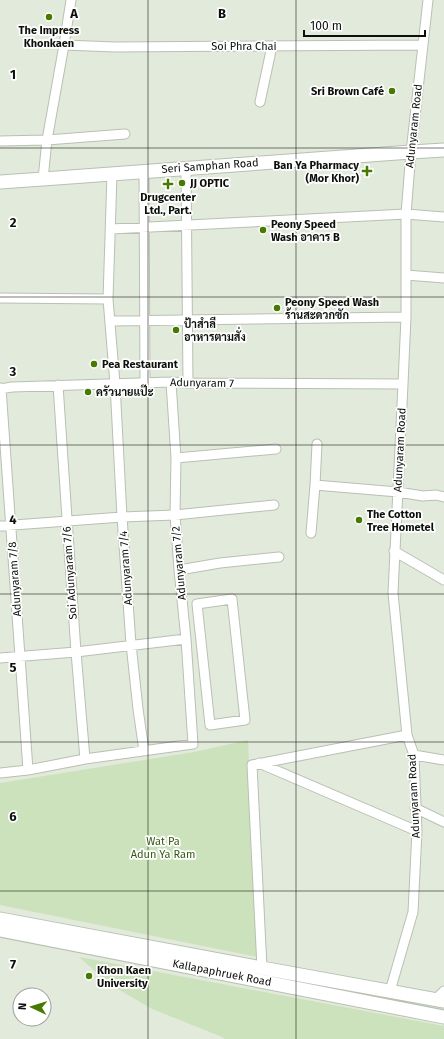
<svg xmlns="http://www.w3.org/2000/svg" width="444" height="1039" viewBox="0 0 444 1039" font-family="'Fira Sans',Sarabun,sans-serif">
<rect width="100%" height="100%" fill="#e2eadc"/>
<path fill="#cce2bd" d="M248,740l9,217 -257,-52v-122l194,-31z
M79,957l365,69v13h-219l-3,-2 -70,-28 -41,-24z"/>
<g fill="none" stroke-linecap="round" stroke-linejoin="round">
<defs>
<path id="street" d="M64,45l51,2 308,-2
M260,102l12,-56
M0,141l47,-1 78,-6
M186,168l2,215
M144,171l1,212
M112,174l-4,125 7,85 7,133 9,127 7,65 6,42
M43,179l4,-39 17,-95 7,-45
M111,229l295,-15 38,3
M406,275l38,3
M0,298l108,1
M110,321l296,-4
M58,385l18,267 9,107
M1,388l27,382
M0,389l12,-2 159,-5 17,1 215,1
M176,458l100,-9
M315,485l2,-41
M0,526l122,-9 53,-2 99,-10
M311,533l4,-48 83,7 25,4 13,-1 8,2
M394,551l50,29
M179,570l41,-7 59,-6
M232,599l13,121 -35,5 -13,-121z
M0,658l76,-6 110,-13
M414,755l30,5
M259,763l158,68
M0,773l28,-3 57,-11 108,-15 -7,-105 -7,-69 -4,-55 1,-57 -5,-76
M415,808l29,14
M262,968l-10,-203 155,-30
M390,991l23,-79 4,-81 -3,-76 -7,-20 -14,-142 10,-209 3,-67v-103l5,-62 17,-152
M436,999l8,-8"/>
<path id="secondary" d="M0,182l43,-3 368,-27 33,-2
M0,919l262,49 182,33
M0,930l444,87"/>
</defs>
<use href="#street" stroke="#b8c0b2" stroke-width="11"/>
<use href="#secondary" stroke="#b8c0b2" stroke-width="15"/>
<use href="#street" stroke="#fff" stroke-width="9"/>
<use href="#secondary" stroke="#fff" stroke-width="13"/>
</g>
<path fill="none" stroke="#0c0f0a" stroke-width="1" stroke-opacity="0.55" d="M148,0v1039M296,0v1039M0,148h444M0,297h444M0,445h444M0,594h444M0,742h444M0,891h444"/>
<g fill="#487900" stroke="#fff" stroke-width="1.5">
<circle cx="49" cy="17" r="4"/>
<circle cx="392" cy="91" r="4"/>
<path d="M365 165h4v4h4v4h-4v4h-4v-4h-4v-4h4z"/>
<circle cx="182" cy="183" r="4"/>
<path d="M166 178h4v4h4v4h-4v4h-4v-4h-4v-4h4z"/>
<circle cx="263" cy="230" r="4"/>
<circle cx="277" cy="308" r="4"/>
<circle cx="176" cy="330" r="4"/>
<circle cx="94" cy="364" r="4"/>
<circle cx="88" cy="392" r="4"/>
<circle cx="359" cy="520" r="4"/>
<circle cx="89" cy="976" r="4"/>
</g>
<g text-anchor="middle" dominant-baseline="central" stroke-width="3.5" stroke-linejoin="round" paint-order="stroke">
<g font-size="11" font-weight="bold" fill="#0c0f0a" stroke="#fff" text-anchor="start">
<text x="49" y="30" text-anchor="middle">The Impress<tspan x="49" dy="13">Khonkaen</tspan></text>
<text x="384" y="91" text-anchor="end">Sri Brown Café</text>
<text x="359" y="165" text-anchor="end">Ban Ya Pharmacy<tspan x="359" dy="13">(Mor Khor)</tspan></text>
<text x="190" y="183">JJ OPTIC</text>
<text x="168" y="197" text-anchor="middle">Drugcenter<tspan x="168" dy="13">Ltd., Part.</tspan></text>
<text x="271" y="224">Peony Speed<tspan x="271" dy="13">Wash อาคาร B</tspan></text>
<text x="285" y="302">Peony Speed Wash<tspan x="285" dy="13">ร้านสะดวกซัก</tspan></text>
<text x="184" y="324">ป้าสำลี<tspan x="184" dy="13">อาหารตามสั่ง</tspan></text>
<text x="102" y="364">Pea Restaurant</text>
<text x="96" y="392">ครัวนายแป๊ะ</text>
<text x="367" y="514">The Cotton<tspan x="367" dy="13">Tree Hometel</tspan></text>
<text x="97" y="970">Khon Kaen<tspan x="97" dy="13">University</tspan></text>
</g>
<g font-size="11" fill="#0c0f0a" stroke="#fff">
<text x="244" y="46">Soi Phra Chai</text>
<text transform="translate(414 126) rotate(-84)">Adunyaram Road</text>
<text transform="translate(210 166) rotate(-4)">Seri Samphan Road</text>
<text transform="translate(202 383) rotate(1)">Adunyaram 7</text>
<text transform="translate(400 450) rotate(-87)">Adunyaram Road</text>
<text transform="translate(179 563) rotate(-95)">Adunyaram 7/2</text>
<text transform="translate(126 568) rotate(-94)">Adunyaram 7/4</text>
<text transform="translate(70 573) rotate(-94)">Soi Adunyaram 7/6</text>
<text transform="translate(15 579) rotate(-94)">Adunyaram 7/8</text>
<text transform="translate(414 796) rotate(-93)">Adunyaram Road</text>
<text transform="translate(222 973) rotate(11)">Kallapaphruek Road</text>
</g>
<g font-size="11" fill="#355611" stroke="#fff">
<text x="163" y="841">Wat Pa<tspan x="163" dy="13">Adun Ya Ram</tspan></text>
</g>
</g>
<g font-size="13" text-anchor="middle" font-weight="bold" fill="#0c0f0a" stroke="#fff" stroke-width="3.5" stroke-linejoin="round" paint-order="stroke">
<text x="74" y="18">A</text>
<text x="222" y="18">B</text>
<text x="13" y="79">1</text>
<text x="13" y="227">2</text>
<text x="13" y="376">3</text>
<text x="13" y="524">4</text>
<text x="13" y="672">5</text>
<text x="13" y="821">6</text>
<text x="13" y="969">7</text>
</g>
<g transform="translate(32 1007) rotate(274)"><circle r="19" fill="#ffffff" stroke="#9e9f9d"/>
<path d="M0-3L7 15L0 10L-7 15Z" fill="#487900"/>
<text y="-6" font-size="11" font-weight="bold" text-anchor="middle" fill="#0c0f0a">N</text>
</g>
<path d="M304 30v6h121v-6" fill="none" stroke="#0c0f0a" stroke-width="2"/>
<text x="310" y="30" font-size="12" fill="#0c0f0a" stroke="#ffffff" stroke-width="3" paint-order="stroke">100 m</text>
</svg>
